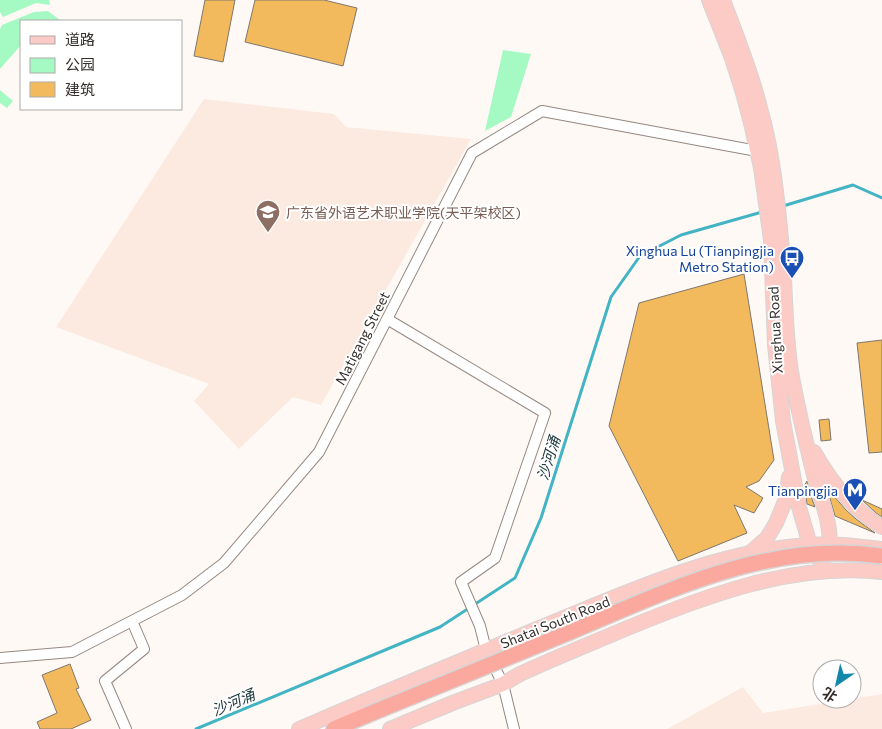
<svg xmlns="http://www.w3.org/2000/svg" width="882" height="729" viewBox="0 0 882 729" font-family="Commissioner,'Noto Sans SC',sans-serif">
<rect width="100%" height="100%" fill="#fff9f6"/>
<path fill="#fceae0" d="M204,99l130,15 12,13 125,12 -150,266 -28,-8 -54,52 -45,-48 15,-17 -153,-57z
M743,687l20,26 119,-19v35h-215z"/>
<path fill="#a5f9c3" d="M0,0h49l1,5 -14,-2 -33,14 -3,-5z
M48,11l12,9 -1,1h-38v24l-21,24v-40l2,-4 32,-13z
M503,50l28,4 -20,63 -26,14z
M0,90l13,11 -6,7 -7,-5z"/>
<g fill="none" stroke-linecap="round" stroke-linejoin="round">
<path stroke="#43b4c4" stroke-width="3" d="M783,206l70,-21 29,13
M196,729l244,-102 75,-49 26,-60 70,-221 29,-41 41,-21 81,-23"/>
</g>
<path fill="#f3b95d" stroke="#7f786d" d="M205,0h30l-12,62 -29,-6z
M255,0h69l33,8 -14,58 -98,-24z
M744,274l30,186 -15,21 -13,6 17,11 -9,15 -20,-8 13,28 -69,28 -69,-135 30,-123z
M882,340v112l-13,1 -12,-110z
M829,419l2,21 -10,1 -2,-21z
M807,481l5,18 3,8 -8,-3 -3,-18z
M827,488l19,22 10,9 19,14 -40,-17z
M862,500l20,9v8l-6,-4z
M70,664l9,24 -3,1 15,31 -20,9h-31l-3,-7 20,-9 -15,-38z"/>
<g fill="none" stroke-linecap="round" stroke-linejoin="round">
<defs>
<path id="minor" d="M387,319l158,94 -50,145 -34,24 19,44 6,24 17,34 11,45
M0,658l72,-6 110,-57 42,-32 95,-111 153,-299 70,-42 215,40
M126,729l-21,-48 39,-32 -12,-28"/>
<path id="major" d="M709,0l23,58 11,35 9,34 9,41 10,72 4,105 8,76 16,86 11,38 17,26
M723,0c13,35 28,71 37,108 12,42 17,87 21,131 5,44 3,88 10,132 6,36 15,72 24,108 7,22 18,50 14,74
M814,452c17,30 38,57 68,75
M750,553l17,-15 9,-15 10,-24 3,-22
M299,729c79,-34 158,-67 238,-100 86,-35 179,-79 273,-84 24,-2 48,1 72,4
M390,729l65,-27 48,-18 17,-10c34,-16 70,-30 105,-45 80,-33 169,-67 257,-57"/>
<path id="highway" d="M334,729l33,-14"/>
</defs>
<use href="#minor" stroke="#968881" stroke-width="12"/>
<use href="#major" stroke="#d6d5d5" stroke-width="16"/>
<use href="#highway" stroke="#d6d5d5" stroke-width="18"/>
<use href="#minor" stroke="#fff" stroke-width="10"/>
<use href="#major" stroke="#fdcbc5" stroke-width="14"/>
<use href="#highway" stroke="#fba89f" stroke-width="15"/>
<defs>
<path id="highway-bridge" d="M367,715c68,-28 136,-55 203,-83 99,-42 201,-92 312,-76"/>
</defs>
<use href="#highway-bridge" stroke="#d6d5d5" stroke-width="18" stroke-linecap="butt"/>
<use href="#highway-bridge" stroke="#fba89f" stroke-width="15"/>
</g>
<defs>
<symbol id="school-pin" viewBox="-11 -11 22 30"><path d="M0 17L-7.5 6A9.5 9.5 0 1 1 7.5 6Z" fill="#8d6e63" stroke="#fff"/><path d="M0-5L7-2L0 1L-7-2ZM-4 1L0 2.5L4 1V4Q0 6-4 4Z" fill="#fff"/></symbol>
<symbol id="bus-pin" viewBox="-11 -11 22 30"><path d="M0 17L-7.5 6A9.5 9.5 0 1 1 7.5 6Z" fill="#1a4fb4" stroke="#fff"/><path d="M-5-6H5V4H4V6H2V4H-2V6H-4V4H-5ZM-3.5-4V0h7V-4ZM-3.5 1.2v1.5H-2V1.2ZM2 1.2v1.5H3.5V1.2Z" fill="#fff"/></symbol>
<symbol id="metro-pin" viewBox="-11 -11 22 30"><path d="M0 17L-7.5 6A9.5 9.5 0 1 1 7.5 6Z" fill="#1a4fb4" stroke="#fff"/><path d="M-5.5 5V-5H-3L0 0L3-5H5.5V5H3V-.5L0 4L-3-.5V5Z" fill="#fff"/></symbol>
</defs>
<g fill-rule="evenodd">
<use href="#school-pin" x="254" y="198" width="28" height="38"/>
<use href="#bus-pin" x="778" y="244" width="28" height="38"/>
<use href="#metro-pin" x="841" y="476" width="28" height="38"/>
</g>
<g text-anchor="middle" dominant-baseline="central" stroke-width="4" stroke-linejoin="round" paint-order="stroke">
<g font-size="14" fill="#785e54" stroke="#fff" text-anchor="start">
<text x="286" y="212">广东省外语艺术职业学院(天平架校区)</text>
</g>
<g font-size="14" fill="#164399" stroke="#fff" text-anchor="end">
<text x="774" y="250">Xinghua Lu (Tianpingjia<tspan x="774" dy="16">Metro Station)</tspan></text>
<text x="838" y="490">Tianpingjia</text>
</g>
<g font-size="14" fill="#332e2b" stroke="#fff">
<text transform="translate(775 330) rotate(-93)">Xinghua Road</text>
<text transform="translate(362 338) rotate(-63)">Matigang Street</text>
<text transform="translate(555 622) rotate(-22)">Shatai South Road</text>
</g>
<g font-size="15" font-style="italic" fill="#223b3e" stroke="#fff">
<text transform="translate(548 458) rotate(-73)">沙河涌</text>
<text transform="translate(233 702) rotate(-23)">沙河涌</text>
</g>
</g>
<rect x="20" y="20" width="162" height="90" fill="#ffffff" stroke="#adabaa"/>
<rect x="30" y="36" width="25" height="8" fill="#fdcbc5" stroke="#adabaa"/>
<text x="65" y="45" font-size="15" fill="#332e2b">道路</text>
<rect x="30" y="58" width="25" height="15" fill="#a5f9c3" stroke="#adabaa"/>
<text x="65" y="70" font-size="15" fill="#332e2b">公园</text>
<rect x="30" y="82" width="25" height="15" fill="#f3b95d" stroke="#adabaa"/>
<text x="65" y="95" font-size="15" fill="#332e2b">建筑</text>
<g transform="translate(837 684) rotate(214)"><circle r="24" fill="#ffffff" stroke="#adabaa"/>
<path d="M0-4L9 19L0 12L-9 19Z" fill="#1287ac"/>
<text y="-8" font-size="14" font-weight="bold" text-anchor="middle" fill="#332e2b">北</text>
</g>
</svg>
